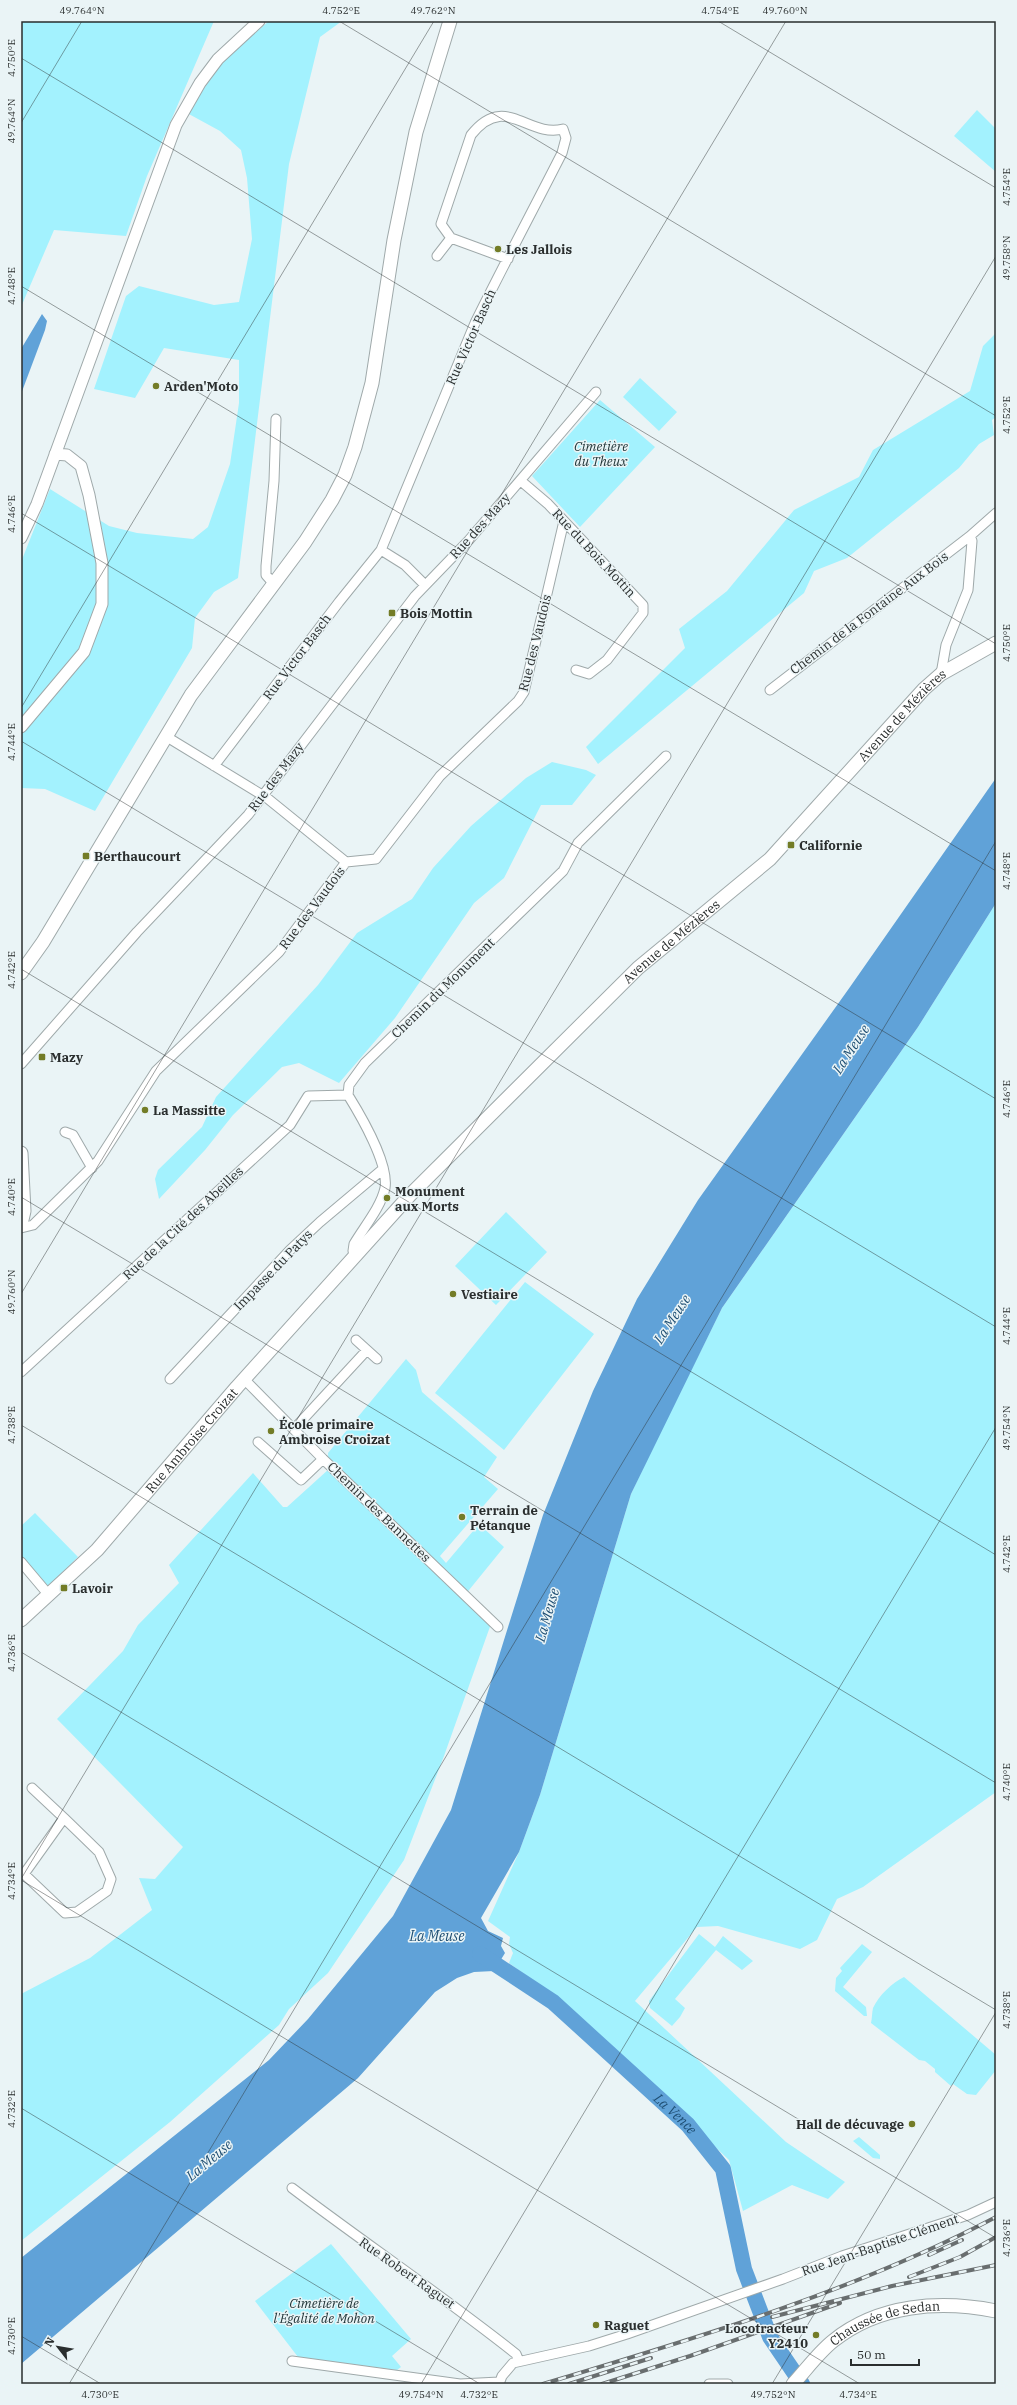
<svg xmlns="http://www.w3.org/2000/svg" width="1017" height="2405" viewBox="0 0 1017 2405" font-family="'IBM Plex Serif',serif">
<rect width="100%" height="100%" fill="#eaf4f6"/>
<path fill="#a3f2fe" d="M21,21h193l-67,155 -21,60 -72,-6 -33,77z
M269,21h73l-22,16 -31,127 -51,414 -24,14 -19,26 -3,30 -97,163 -50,-22 -24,-1v-226l29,-73 59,37 28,7 56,6 15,-12 22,-63 9,-61v-43l-75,-12 -29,50 -41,-9 32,-93 13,-10 75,19 25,-3 13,-63 -5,-61 -6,-28 -21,-19 -33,-18 36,-52z
M977,110l19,19v43l-42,-36z
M996,333v84l-4,3 2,15 -15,9 -20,24 -112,90 -33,13 -10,22 -206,171 -12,-17 99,-99 -6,-19 48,-38 67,-81 65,-33 14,-27 97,-59 13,-45z
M640,378l37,34 -18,19 -36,-34z
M600,400l55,47 -75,80 -48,-51z
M552,762l34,8 10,5 -24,30h-31l-37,73 -30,25 -79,115 -56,65 -40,-20 -17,4 -49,48 -28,35 -46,49 -4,-20 3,-9 44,-43 14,-30 102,-112 39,-52 55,-34 21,-31 38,-42 55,-48z
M996,903v889l-133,95 -26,12 -20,41 -17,9 -82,-23 -21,1 -62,74 151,141 59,40 -17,17 -36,-14 -49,26 -14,-51 -163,-156 -57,-41 4,-10 -4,-9 1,-7 -22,-16 31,-69 21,-57 91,-301 23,-49 68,-137 196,-281z
M506,1212l41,40 -51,53 -41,-39z
M525,1282l69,52 -90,116 -69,-57z
M406,1359l10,11 6,22 75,65 -13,20 14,12 -58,67 6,7 33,-39 25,23 -39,48 27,26 -48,135 -40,104 -76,113 -39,36 -10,16 -109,97 -149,119v-247l69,-36 62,-48 -13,-32 16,1 28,-32 -126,-128 66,-68 15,-26 41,-42 -10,-18 84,-92 30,34h4l42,-38 -1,-16z
M35,1513l43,44 -30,29 -27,-30v-30z
M699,1934l16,13 8,-11 30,25 -11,9 -26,-20 -41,49 10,9 -5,9 -8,9 -22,-18 -1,-7z
M862,1944l10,8 -29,35 23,20 1,9h-3l-29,-25 1,-13 6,-7 -2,-3z
M904,1977l92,78v15l-20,25 -9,-1 -14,-10 -2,2 -16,-14v-3l-10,-8 -6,-1 -48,-37c1,-4 1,-11 2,-15 6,-13 19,-25 31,-31z
M859,2137l21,18v4l-7,-1 -20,-17z
M331,2244l80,95 -19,17 9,11 -4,3 -99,-13 -43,-56z"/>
<path fill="#60a2d8" d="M42,314l5,7 -2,9 -24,64v-45z
M996,778v125l-78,124 -196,281 -91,186 -91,301 -21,57 -38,66 7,13 15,7 -2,8 4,7 -11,18 -20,1 -17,6 -22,14 -77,86 -337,286v-106l248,-198 39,-41 85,-103 58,-106 92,-295 50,-124 44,-92 61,-99 152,-213z"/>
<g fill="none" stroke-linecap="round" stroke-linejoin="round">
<path stroke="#60a2d8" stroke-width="16" id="s1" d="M480,1954l73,48 135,123 35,44 21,100 26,68 32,47"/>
<defs>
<path id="minor" d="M437,256l14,-18
M521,481l27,23 95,101v8l-36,47 -18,14 -13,-4
M381,550l24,15 20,20
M274,584l-8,-9v-9l8,-85 2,-62
M941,674l5,-29 22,-55 4,-49 -2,-5
M770,690l200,-154 26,-23
M167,737l100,61 79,64
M214,766l125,-164 42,-52 94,-227c28,-57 58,-113 87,-170l4,-15 -3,-9c-36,9 -58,-37 -92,6l-30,89 10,14 57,21
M21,1064l116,-132 111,-117 167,-219 54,-56 127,-148
M65,1132l8,3 19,33
M21,1228l12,-3 65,-64 58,-90 123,-119 67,-90 30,-3 64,-83 78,-75 6,-9 40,-171
M356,1254l-3,-3 1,-7c10,-17 27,-37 31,-56 4,-24 -24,-72 -37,-93l1,-10 16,-22 198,-192 15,-28 88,-87
M356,1340l21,19
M21,1372l269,-247 18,-29 40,-1
M170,1379l120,-129 30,-28 63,-53
M244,1379l79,80 175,168
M294,1429l73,-79
M258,1442l43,38 22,-21
M21,1562l27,32
M32,1788l32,30
M21,1874h3l41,39 12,-1 30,-21 4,-12 -12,-27 -35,-34 -40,56
M292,2188c74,56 151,108 224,166l3,7
M292,2361l168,23 39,-2
M499,2384l3,-8 11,-13 76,-17 38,-12 156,-55 59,-23 126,-41 28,-13
M709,2384h19"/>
<path id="tertiary" d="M21,538l16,-34 139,-379 24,-42 18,-24 41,-38
M21,727l63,-75 18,-48v-41l-13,-68 -8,-29 -14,-11 -12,-1"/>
<g id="secondary">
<path d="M21,973l22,-31 148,-247 114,-153 27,-42 13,-25 10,-28 17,-64 22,-143 22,-108 34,-111"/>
<path d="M21,1153l3,58 -3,13"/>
<path id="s2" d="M21,1620l76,-70 140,-163 173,-192 228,-227 132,-109 154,-170 17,-15 55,-31"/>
<path id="s3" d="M793,2384c13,-14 25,-31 40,-43 46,-37 107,-41 163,-30"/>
</g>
</defs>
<use href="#minor" stroke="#9fa9aa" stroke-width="11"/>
<use href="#tertiary" stroke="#9fa9aa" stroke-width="13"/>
<use href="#secondary" stroke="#9fa9aa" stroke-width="15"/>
<use href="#minor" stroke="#fff" stroke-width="9"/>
<use href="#tertiary" stroke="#fff" stroke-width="11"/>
<use href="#secondary" stroke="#fff" stroke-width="13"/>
<defs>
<path id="rail" d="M929,2255l33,-15
M909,2277l51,-20 36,-20
M772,2317l120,-31 104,-21
M543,2384c154,-46 310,-92 453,-167
M569,2384l82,-26
M602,2384l88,-28 150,-53"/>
</defs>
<use href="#rail" stroke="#696e6f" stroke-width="4"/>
<use href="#rail" stroke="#eaf4f6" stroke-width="2.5" stroke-dasharray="8" stroke-linecap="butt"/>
</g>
<path fill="none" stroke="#2a2e2e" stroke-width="1" stroke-opacity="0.45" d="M339,21l657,395M718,21l278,167M21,58l975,586M21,123l61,-102M21,286l975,585M21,513l975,586M21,708l413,-687M21,741l975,586M21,969l975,586M21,1197l975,586M21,1294l765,-1273M21,1425l975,585M21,1652l975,586M21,1879l975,-1623M21,1880l839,504M21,2108l459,276M21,2336l80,48M69,2384l927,-1543M421,2384l575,-957M772,2384l224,-372"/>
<g fill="#737c27" stroke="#eaf4f6" stroke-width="1.5">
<circle cx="498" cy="249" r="4"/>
<circle cx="156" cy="386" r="4"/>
<rect x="388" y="609" width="8" height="8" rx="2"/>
<rect x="787" y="841" width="8" height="8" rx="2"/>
<rect x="82" y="852" width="8" height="8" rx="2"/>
<rect x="38" y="1053" width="8" height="8" rx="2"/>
<circle cx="145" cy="1110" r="4"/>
<circle cx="387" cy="1198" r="4"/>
<circle cx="453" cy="1294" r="4"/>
<circle cx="271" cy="1431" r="4"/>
<circle cx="462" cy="1517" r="4"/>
<rect x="60" y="1584" width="8" height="8" rx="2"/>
<circle cx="912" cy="2124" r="4"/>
<circle cx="596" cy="2325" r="4"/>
<circle cx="816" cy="2335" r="4"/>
</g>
<g text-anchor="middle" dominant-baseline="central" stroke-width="3" stroke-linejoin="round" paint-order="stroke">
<g font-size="13" font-weight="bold" fill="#2a2e2e" stroke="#eaf4f6" text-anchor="start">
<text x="506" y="249">Les Jallois</text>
<text x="164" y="386">Arden'Moto</text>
<text x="400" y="613">Bois Mottin</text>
<text x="799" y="845">Californie</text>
<text x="94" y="856">Berthaucourt</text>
<text x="50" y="1057">Mazy</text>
<text x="153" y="1110">La Massitte</text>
<text x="395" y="1191">Monument<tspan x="395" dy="15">aux Morts</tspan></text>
<text x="461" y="1294">Vestiaire</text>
<text x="279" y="1424">École primaire<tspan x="279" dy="15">Ambroise Croizat</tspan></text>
<text x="470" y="1510">Terrain de<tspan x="470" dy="15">Pétanque</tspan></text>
<text x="72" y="1588">Lavoir</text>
<text x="904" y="2124" text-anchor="end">Hall de décuvage</text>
<text x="604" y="2325">Raguet</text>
<text x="808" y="2328" text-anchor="end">Locotracteur<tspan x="808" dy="15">Y2410</tspan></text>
</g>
<g font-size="13" fill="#2a2e2e" stroke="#eaf4f6">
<text transform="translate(471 337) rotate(-66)">Rue Victor Basch</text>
<text transform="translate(480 526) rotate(-48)">Rue des Mazy</text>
<text transform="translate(594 553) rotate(47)">Rue du Bois Mottin</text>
<text transform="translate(869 613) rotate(-37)">Chemin de la Fontaine Aux Bois</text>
<text transform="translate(535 643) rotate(-76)">Rue des Vaudois</text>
<text transform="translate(297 657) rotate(-53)">Rue Victor Basch</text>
<text stroke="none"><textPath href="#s2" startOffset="1265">Avenue de Mézières</textPath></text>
<text transform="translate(276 777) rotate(-53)">Rue des Mazy</text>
<text transform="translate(312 908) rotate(-53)">Rue des Vaudois</text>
<text stroke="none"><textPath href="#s2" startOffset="941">Avenue de Mézières</textPath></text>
<text transform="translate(443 988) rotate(-44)">Chemin du Monument</text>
<text transform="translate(183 1223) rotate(-43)">Rue de la Cité des Abeilles</text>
<text transform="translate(273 1270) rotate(-46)">Impasse du Patys</text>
<text stroke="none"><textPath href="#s2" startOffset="248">Rue Ambroise Croizat</textPath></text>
<text transform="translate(379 1512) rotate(44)">Chemin des Bannettes</text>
<text transform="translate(880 2245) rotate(-19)">Rue Jean-Baptiste Clément</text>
<text transform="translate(407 2273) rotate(35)">Rue Robert Raguet</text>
<text stroke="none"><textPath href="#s3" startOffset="115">Chaussée de Sedan</textPath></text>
</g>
<g font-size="13" font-style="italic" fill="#1d3235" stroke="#eaf4f6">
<text x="601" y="446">Cimetière<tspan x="601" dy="15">du Theux</tspan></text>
<text x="324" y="2303">Cimetière de<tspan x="324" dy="15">l'Égalité de Mohon</tspan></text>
</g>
<g font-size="14" font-style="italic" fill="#1e4e73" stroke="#eaf4f6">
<text transform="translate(851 1049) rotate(-57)">La Meuse</text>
<text transform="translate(672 1319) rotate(-57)">La Meuse</text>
<text transform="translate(547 1615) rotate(-74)">La Meuse</text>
<text x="437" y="1936">La Meuse</text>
<text stroke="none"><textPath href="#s1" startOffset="253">La Vence</textPath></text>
<text transform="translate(209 2160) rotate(-40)">La Meuse</text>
</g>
</g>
<rect width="1017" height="2405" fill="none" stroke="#eaf4f6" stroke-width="44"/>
<g transform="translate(58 2347) rotate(301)" stroke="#eaf4f6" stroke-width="3" paint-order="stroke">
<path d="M0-3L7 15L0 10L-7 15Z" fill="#2a2e2e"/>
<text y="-6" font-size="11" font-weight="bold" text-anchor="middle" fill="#2a2e2e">N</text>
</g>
<path d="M851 2359v6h68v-6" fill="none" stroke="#2a2e2e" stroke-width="2"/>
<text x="857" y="2359" font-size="12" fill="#2a2e2e" stroke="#eaf4f6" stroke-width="3" paint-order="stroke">50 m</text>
<rect x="22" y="22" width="973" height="2361" fill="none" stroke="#2a2e2e" stroke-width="1.5"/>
<g font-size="10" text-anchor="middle" fill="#2a2e2e">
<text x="82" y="14">49.764°N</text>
<text x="341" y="14">4.752°E</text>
<text x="433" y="14">49.762°N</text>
<text x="720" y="14">4.754°E</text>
<text x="785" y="14">49.760°N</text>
<text transform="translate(11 58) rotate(-90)" y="4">4.750°E</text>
<text transform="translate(11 121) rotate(-90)" y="4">49.764°N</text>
<text transform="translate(1006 187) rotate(-90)" y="4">4.754°E</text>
<text transform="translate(1006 258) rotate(-90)" y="4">49.758°N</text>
<text transform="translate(11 286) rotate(-90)" y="4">4.748°E</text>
<text transform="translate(1006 415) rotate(-90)" y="4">4.752°E</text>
<text transform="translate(11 514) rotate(-90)" y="4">4.746°E</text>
<text transform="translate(1006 643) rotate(-90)" y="4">4.750°E</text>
<text transform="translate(11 742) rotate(-90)" y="4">4.744°E</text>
<text transform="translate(1006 871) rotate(-90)" y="4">4.748°E</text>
<text transform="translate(11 970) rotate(-90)" y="4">4.742°E</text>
<text transform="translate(1006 1099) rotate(-90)" y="4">4.746°E</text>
<text transform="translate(11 1197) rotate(-90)" y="4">4.740°E</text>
<text transform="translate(11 1292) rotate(-90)" y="4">49.760°N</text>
<text transform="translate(1006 1326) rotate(-90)" y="4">4.744°E</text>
<text transform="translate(11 1425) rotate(-90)" y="4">4.738°E</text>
<text transform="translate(1006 1428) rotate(-90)" y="4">49.754°N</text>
<text transform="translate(1006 1554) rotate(-90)" y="4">4.742°E</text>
<text transform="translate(11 1653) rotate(-90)" y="4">4.736°E</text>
<text transform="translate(1006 1782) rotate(-90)" y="4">4.740°E</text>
<text transform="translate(11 1881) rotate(-90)" y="4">4.734°E</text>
<text transform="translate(1006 2010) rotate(-90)" y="4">4.738°E</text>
<text transform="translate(11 2109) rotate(-90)" y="4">4.732°E</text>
<text transform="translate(1006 2238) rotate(-90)" y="4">4.736°E</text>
<text transform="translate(11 2336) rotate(-90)" y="4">4.730°E</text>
<text x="100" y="2398">4.730°E</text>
<text x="421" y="2398">49.754°N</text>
<text x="479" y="2398">4.732°E</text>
<text x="773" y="2398">49.752°N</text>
<text x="858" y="2398">4.734°E</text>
</g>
</svg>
